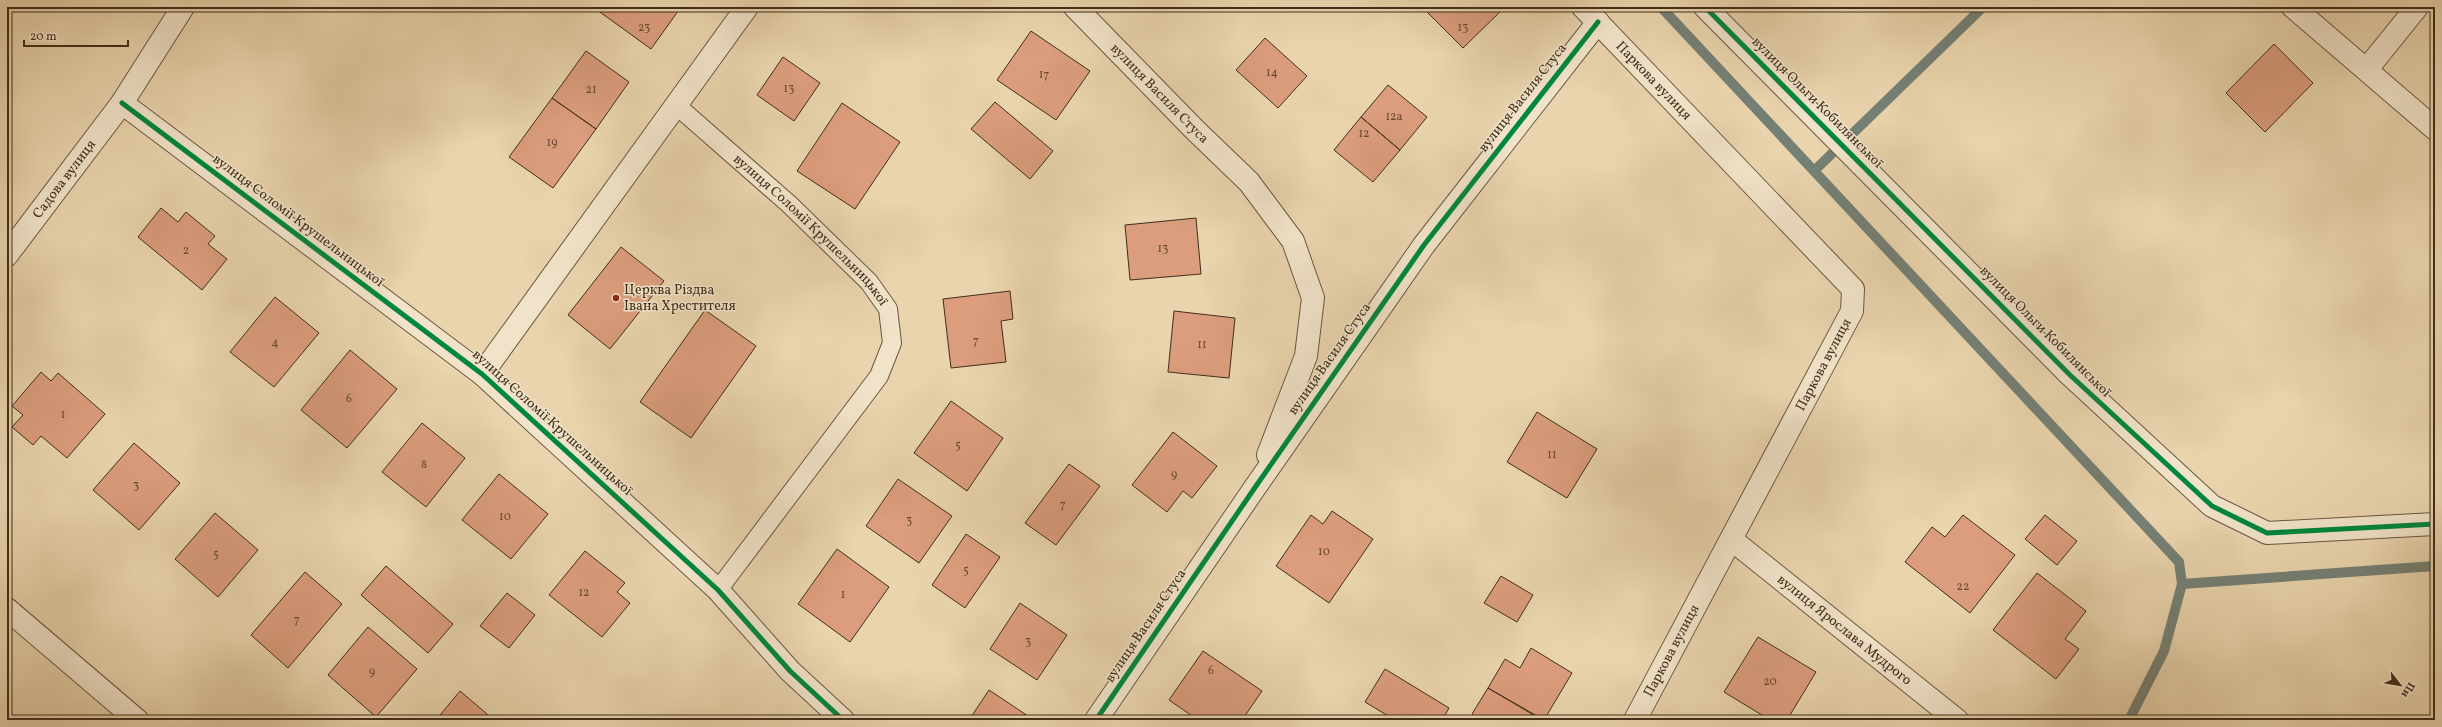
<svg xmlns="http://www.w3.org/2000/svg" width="2442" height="727" viewBox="0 0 2442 727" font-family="Vollkorn,serif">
<rect width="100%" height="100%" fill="#e9d4ad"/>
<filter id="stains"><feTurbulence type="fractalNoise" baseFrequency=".005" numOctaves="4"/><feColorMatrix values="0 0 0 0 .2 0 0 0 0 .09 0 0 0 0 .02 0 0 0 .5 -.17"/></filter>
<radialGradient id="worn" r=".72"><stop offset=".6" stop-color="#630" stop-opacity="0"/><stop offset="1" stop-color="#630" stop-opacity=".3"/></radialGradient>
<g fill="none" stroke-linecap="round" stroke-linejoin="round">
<path stroke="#758075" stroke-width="10" d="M1661,7l518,555 3,22 -18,67 -35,69
M1815,170l168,-163
M2182,584l253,-18"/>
</g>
<path fill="#db9d7d" stroke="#402e1c" d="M593,7h88l-30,42z
M1422,7h83l-42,41z
M1031,31l59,40 -34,49 -59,-40z
M1265,38l42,38 -29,32 -42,-38z
M2274,44l39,39 -48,49 -39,-39z
M586,51l43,31 -33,47 -44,-31z
M783,57l37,26 -26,38 -37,-26z
M1388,85l39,32 -27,33 -39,-33z
M552,98l44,31 -43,59 -44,-31z
M995,102l58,49 -23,28 -59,-50z
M842,103l58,39 -45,67 -58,-38z
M1361,117l39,33 -27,32 -39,-32z
M161,208l17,14 8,-10 29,24 -7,8 19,15 -25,31 -64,-53z
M1196,218l5,56 -71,6 -5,-55z
M621,247l43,34 -54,68 -42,-34z
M1010,291l3,28 -12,2 5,41 -55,6 -8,-69z
M275,297l44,36 -45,54 -44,-35z
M705,310l51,36 -65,92 -51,-36z
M1174,311l61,7 -6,60 -61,-6z
M350,350l47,39 -50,59 -46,-38z
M41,372l10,9 7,-8 47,41 -38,44 -26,-22 -8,9 -21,-18 11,-12 -11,-9z
M951,401l52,37 -36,53 -53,-38z
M1537,412l60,37 -30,49 -60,-36z
M422,423l43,35 -39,49 -44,-35z
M1173,432l44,34 -25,32 -9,-7 -16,21 -35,-27z
M134,443l46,40 -41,47 -46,-40z
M1069,464l31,22 -44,59 -31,-22z
M499,474l49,40 -37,45 -49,-39z
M898,479l54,37 -33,47 -53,-37z
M1332,511l41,28 -44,64 -53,-37 35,-51 12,9z
M215,513l43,37 -40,47 -43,-38z
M1963,515l52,40 -45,58 -65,-51 27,-35 13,10z
M2045,515l32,26 -20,24 -32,-26z
M966,534l34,23 -35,51 -33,-23z
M837,549l52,38 -39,55 -52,-38z
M585,551l40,32 -8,9 13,11 -28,34 -53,-42z
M386,566l67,58 -25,29 -67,-58z
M305,572l37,32 -54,64 -37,-33z
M2037,573l49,38 -21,28 14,10 -23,30 -63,-49z
M1501,576l32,19 -16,27 -33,-19z
M507,593l28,22 -26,33 -29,-22z
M1020,603l47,32 -30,45 -47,-31z
M368,627l49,42 -41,48 -48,-42z
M1758,637l58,35 -29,48h-17l-46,-28z
M1531,648l41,25 -28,47 -56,-32 17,-29 15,9z
M1203,651l59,40 -20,29h-8l-5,-4 -3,4h-28l-29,-20z
M1385,669l64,39 -7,12h-47l-30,-18z
M1488,688l54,32h-63l-7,-6z
M989,690l45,30h-65z
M460,691l34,29h-58z"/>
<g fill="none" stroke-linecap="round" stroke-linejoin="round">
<defs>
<g id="service">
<path id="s1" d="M676,105l113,99 80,78 19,27 4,34 -13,33 -161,214"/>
</g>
<g id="minor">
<path id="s2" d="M1075,7l120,123 54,52 44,59 20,57 -7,58 -38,99"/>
<path id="s3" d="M1583,7l270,282 -1,22 -217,409"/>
<path d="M1705,7l365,368 142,131 55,27 168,-9"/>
<path d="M2293,7l142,122"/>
<path d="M2367,69l50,-62"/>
<path d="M122,103l360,271 236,216 72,81 53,49"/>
<path id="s4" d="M7,255l115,-152 61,-96"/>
<path d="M482,374l265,-367"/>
<path id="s5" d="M1732,540l225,180"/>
<path d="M7,609l130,111"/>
<path d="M1096,720l160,-234 168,-241 174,-223"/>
</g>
</defs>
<use href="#service" stroke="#6a5840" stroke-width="20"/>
<use href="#minor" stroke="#6a5840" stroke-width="24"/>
<use href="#service" stroke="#f1e3ca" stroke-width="18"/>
<use href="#minor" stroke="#f1e3ca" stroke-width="22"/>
<defs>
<path id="cycleway" d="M1705,7l365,368 142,131 55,27 168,-9
M122,103l360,271 236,216 72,81 53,49
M1096,720l160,-234 168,-241 174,-223"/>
</defs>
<use href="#cycleway" stroke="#f1e3ca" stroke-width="8"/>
<use href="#cycleway" stroke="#00873e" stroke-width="5"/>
</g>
<circle fill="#8f2418" stroke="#f1e3ca" stroke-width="1.5" cx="616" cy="298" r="4"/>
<g text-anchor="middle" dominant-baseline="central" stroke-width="3" stroke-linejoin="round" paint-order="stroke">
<g font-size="12" fill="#674a34">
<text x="644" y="28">23</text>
<text x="1463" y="28">13</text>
<text x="1272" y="73">14</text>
<text x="1044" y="75">17</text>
<text x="789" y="89">13</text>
<text x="591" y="90">21</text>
<text x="1394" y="117">12а</text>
<text x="1364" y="134">12</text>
<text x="552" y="143">19</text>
<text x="1163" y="249">13</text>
<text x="186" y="251">2</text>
<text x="976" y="341">7</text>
<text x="275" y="343">4</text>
<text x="1202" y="345">11</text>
<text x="349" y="399">6</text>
<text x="63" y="415">1</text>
<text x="958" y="446">5</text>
<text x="1552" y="455">11</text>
<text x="424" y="465">8</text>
<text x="1174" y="475">9</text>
<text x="136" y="486">3</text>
<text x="1063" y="505">7</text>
<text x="505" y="517">10</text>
<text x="909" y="521">3</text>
<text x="1324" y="552">10</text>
<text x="216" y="555">5</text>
<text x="966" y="571">5</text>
<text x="1963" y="587">22</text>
<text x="584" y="593">12</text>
<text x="843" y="595">1</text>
<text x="297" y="620">7</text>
<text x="1028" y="642">3</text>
<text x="1211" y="671">6</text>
<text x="372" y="672">9</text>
<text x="1770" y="682">20</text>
</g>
<g font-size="14" fill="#402e1c" stroke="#f1e3ca">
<text stroke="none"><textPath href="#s3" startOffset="102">Паркова вулиця</textPath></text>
<text stroke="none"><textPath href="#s2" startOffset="121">вулиця Василя Стуса</textPath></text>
<text transform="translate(1523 98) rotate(-52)">вулиця Василя Стуса</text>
<text transform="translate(1817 103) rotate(45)">вулиця Ольги Кобилянської</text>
<text stroke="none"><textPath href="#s4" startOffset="95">Садова вулиця</textPath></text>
<text transform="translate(298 221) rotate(37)">вулиця Соломії Крушельницької</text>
<text stroke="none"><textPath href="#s1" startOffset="184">вулиця Соломії Крушельницької</textPath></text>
<text transform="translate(2045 332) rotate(45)">вулиця Ольги Кобилянської</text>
<text transform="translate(1330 359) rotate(-55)">вулиця Василя Стуса</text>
<text transform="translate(1824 365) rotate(-62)">Паркова вулиця</text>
<text transform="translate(552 423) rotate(42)">вулиця Соломії Крушельницької</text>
<text transform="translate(1146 626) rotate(-56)">вулиця Василя Стуса</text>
<text stroke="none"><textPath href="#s5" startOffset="144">вулиця Ярослава Мудрого</textPath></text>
<text transform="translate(1672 651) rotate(-62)">Паркова вулиця</text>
</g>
<g font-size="14" fill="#402e1c" stroke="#f1e3ca" text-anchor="start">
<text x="624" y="290">Церква Різдва<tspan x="624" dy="16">Івана Хрестителя</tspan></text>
</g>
</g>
<rect width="2442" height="727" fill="none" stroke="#e9d4ad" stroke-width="24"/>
<rect x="8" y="8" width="2426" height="711" fill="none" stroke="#402e1c" stroke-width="2"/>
<rect x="12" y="12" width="2418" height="703" fill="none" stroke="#402e1c"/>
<g transform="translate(2400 685) rotate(121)" stroke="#f1e3ca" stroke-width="3" paint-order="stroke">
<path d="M0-3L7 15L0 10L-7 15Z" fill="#402e1c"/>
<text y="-6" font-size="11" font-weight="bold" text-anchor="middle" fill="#402e1c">Пн</text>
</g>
<path d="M24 40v6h104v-6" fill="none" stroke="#402e1c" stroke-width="2"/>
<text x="30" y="40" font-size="12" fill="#402e1c" stroke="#f1e3ca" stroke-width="3" paint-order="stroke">20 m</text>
<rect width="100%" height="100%" filter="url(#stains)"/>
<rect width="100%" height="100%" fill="url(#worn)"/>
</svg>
